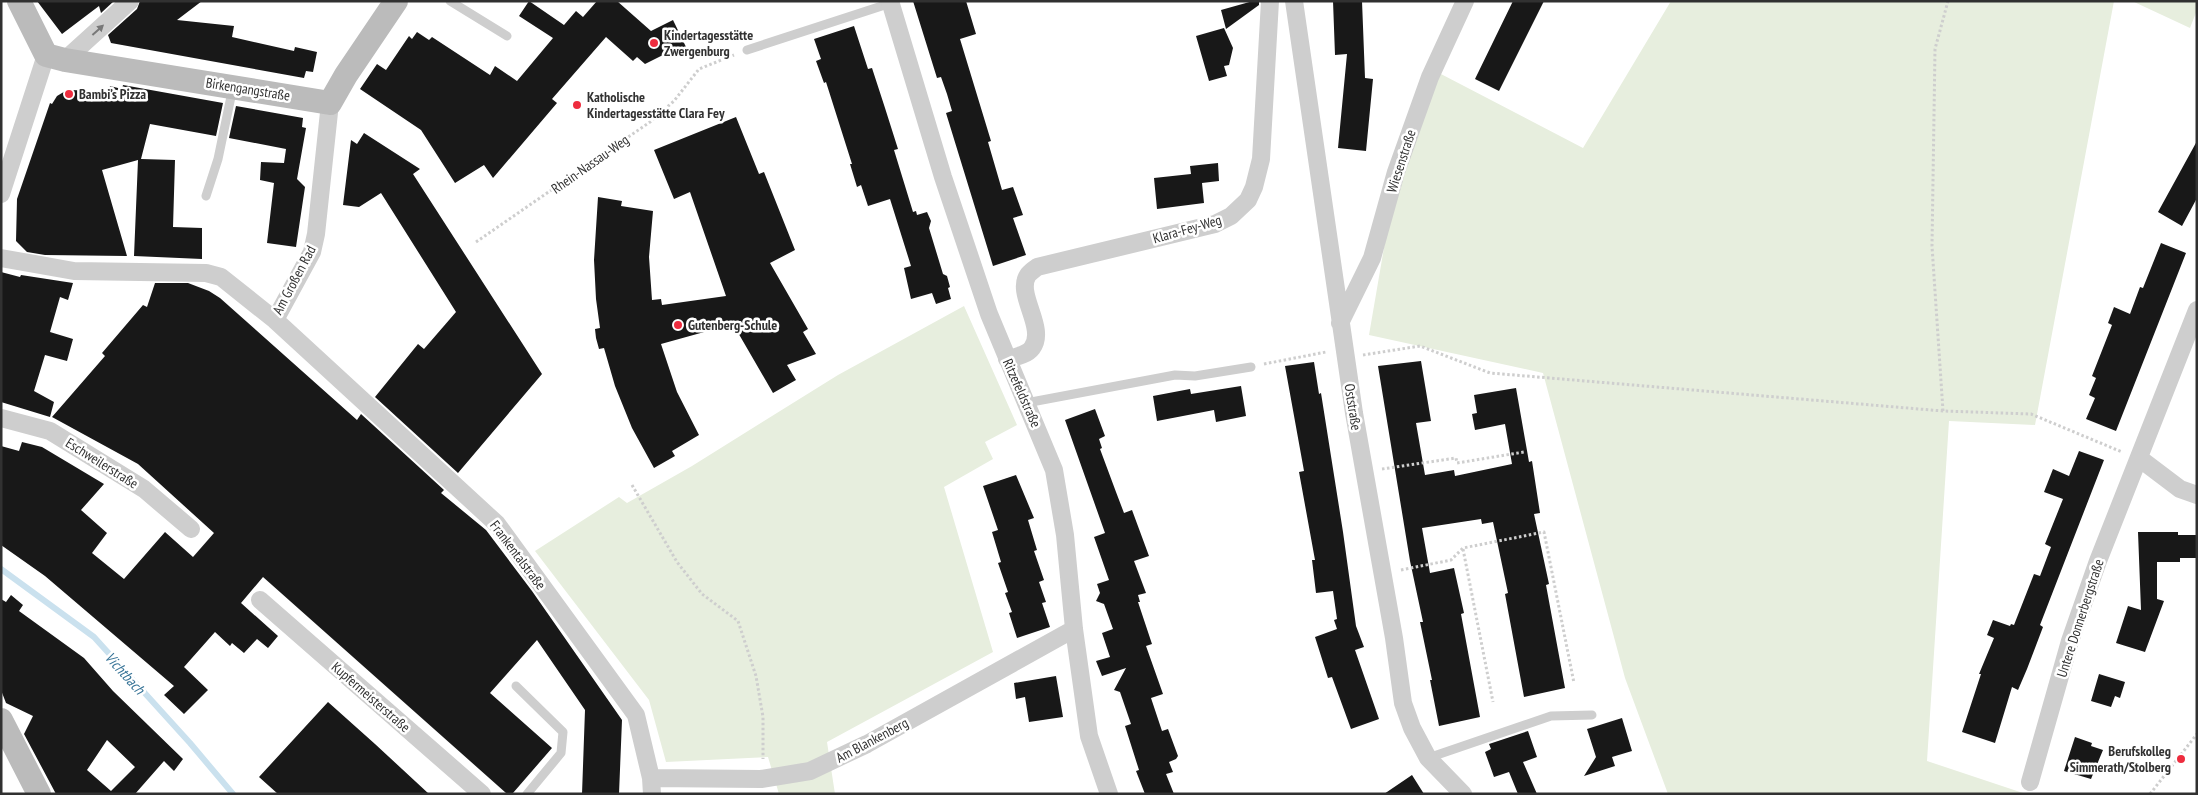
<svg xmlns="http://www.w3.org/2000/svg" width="2198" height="795" viewBox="0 0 2198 795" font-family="'PT Sans Narrow',sans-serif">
<rect width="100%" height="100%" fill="#fff"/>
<path fill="#e7eede" d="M1671,1h443l-79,424 -86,-4 -22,340 99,33h-358l-43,-116 -82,-305 -174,-38 22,-128 48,-134 144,75z
M2132,1h65v9l-7,18z
M964,306l53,119 -32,17 8,17 -49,28 49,165 -166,90 8,52h-56l-11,-37 -102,5 -17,-62 -114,-149 84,-54 8,6 65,-37 146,-91z"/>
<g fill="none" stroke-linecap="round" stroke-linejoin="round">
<path stroke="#cae1ee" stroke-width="6" d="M1,569l93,68 96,106 43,51"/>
</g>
<path fill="#181818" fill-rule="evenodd" d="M37,1h77l-13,12 -2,-7 -37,28z
M140,1h62l-25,19 57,6 -2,11 62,14 1,-4 22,5 -4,20 -7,-1 -2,7 -193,-35 -3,-8 29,-26z
M529,1l35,24 12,-14 7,6 14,-16h20l34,30 22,-11 13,27 -15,8 -2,-3 -24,12 -8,-7 -4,4 -27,-24 -54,62 5,4 -64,75 -9,-13 -29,18 -34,-53 -61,-41 17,-25 9,6 23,-34 3,3 5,-7 12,8 3,-3 58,38 5,-9 22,15 36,-43 -34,-22z
M913,1h53l10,33 -16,5 31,102 -3,1 14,48 11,-3 10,28 -10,3 13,37 -33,11 -47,-153 6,-2 -5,-17 -6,-17 -4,1z
M1253,1h6v4l-33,24 -5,-19z
M1333,1h29l3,77 8,1 -7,72 -28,-3 9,-94 -12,1z
M1513,1h31l-45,90 -24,-12z
M854,26l14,43 4,-1 13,40 13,41 -4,1 19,62 3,-1 1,4 10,-3 4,9 -2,7 14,46 4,2 3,11 -2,1 3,11 -15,5 -4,-11 -21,6 -7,-31 7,-2 -21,-67 -22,7 -7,-21 -4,2 -7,-23h2l-26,-82 -2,1 -8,-22 5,-2 -7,-20z
M1224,28l9,20 -4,17 -5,1 3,10 -18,5 -13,-45z
M123,85l100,18 -7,33 -66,-12 -9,35 34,1 -2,67 29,1v31l-68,-3 4,-96 -36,10 25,86 -82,-1 -18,-3 -11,-11 1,-42 33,-96 2,1 5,-8 10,-6 42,1 1,-5 12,3z
M236,106l67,12 -1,9 4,1 -9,51 8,8 -9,60 -29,-4 7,-60 -14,-3 1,-18 23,1 2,-14 -57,-11z
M736,117l23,57 5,-2 31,78 -25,13 38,66 -5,3 13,22 -29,11 9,15 -23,13 -40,-69 -72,20 16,48 22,43 -27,16 3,5 -21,12 -22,-40 -17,-42 -11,-38 -5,1 -3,-11 -1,-9 5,-1 -4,-29 -2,-39 4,-63 24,4 -1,5 32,5 -4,46 3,43 9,-1 1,6 64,-9 -36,-104 -16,7 -20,-49z
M364,133l56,36 -7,5 129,200 -84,99 -83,-76 43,-53 6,5 32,-37 -75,-119 -22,14 -16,-2 8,-65 6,4z
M2197,141v57l-15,28 -24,-14z
M1218,163l1,18 -17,2 2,20 -47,6 -3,-31 37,-4 -1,-8z
M2161,243l25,10 -70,178 -30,-12 9,-21 -6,-3 7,-17 -4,-2 20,-51 -4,-2 6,-16 16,7 10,-27 3,1z
M1,272l19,5 1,-2 52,8 -5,17 -8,-3 -10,35 23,7 -6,22 -22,-6 -11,36 20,11 -4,15 -49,-15z
M155,283h33l21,8 11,7 137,122 4,-6 83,76 -3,3 45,37 46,61 90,129 -3,74h-37l3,-84 -48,-70 -47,53 62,55 -39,45h-7l-243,-216 -22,26 37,33 -10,12 -11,-9 -13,14 -12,-10 -2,3 -15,-14 -31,35 24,23 -24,24 -20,-19 10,-9 -129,-110 -44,-31v-99l18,5 3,-9 20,5 62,37 -23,26 26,23 -15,20 32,26 41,-47 28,25 21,-24 -76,-69 -86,-47 53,-61 -3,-3 41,-48 4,2z
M1421,361l10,60 -15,2 9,52 29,-5 1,6 57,-12 -7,-40 -30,6 -3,-16 5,-1 -3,-18 42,-7 13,74 3,-1 8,52 -6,1 15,70 -3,1 19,103 -41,9 -19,-103 3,-1 -15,-71 -11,2 -1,-5 -59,9 8,45 24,-5 10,45 -3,1 19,103 -41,9 -9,-46h2l-12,-58h3l-13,-61 -32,-195z
M1314,362l5,32 2,-1 22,139 13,94 8,21 -9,3 24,69 -28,10 -19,-52 -4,1 -13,-41 22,-8 -3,-9 3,-1 -4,-28 -17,2 -4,-33h3l-16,-88 5,-1 -19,-105z
M1241,386l5,30 -30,6 -2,-12 -57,11 -4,-25 37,-7 1,5z
M1095,409l10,27 -6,3 3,9 -2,1 16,43 8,21 8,-3 17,46 -15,5 12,32 -8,2 2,7h-2l14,42 -6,2 17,48 -12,4 11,33 6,-2 10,27 -2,3 -7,3 4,10 -7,2 8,20h-29l-9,-23 3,-1 -14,-44 6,-2 -11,-32 -6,-2 12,-22 -24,8 -6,-15 14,-4 -8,-24 11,-4 -9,-25 -8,-3 4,-8 -3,-9 12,-4 -15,-43 11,-4 -40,-113z
M2079,451l25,9 -64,165 3,2 -16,42 -9,21 -6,-3 -17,56 -33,-11 19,-58h-2l15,-36 -7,-3 6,-15 17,6 1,-2 3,1 20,-51 6,2 11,-29 -6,-3 18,-45 -19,-7 9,-23 16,7z
M1016,475l18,43 -6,2 9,30 -3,1 10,29 -5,2 7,20 -4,1 8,24 -33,11 -8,-25 3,-1 -7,-19 3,-1 -10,-29 3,-1 -9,-30 6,-2 -15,-44z
M2138,532h40v3h19v23h-17v4h-23v37l7,2 -19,51 -29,-9 12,-37 13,4z
M11,595l12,10 -4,6 65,47 29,33 70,68 -9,12 -10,-10 -29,33h-79l-32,-60 9,-18 -27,-13 -5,-13v-91l5,3zM107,740l28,27 -24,24 -24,-21z
M2099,674l26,8 -5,16 -5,-2 -4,11 -20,-6z
M1056,676l7,41 -34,5 -4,-25 -9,2 -2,-16z
M328,702l47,42 54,50h-151l-19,-17z
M1622,718l10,33 -20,6 3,9 -31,10 12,-19 -9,-28z
M1528,731l9,26 -14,5 14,32h-19l-9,-22 -15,5 -9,-25 6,-3 -2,-5z
M2075,737l17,6 -1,3 12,4 -12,29 -27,-8z
M1412,775l12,19h-40z"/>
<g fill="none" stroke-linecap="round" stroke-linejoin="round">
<path stroke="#cecece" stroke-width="3" stroke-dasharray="2.5 2.5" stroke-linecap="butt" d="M476,242l174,-120 24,-21 25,-32 35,-14
M1363,355l57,-9 70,27 453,38 88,3 91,38
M1264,364l62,-12
M1943,411l-11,-165 3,-197 13,-48
M1382,469l74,-11 1,5 67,-11
M632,485l45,77 25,32 36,27 18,55 7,41v42
M1463,549l30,153
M1401,570l50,-10 12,-12 81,-16 30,151
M2150,794l47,-60"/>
<path stroke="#cecece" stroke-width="9" d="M450,1l57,35
M747,50l144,-47
M206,196l12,-37 15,-72
M1026,403l149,-28 20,1 56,-9
M516,686l47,46 -2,21 -34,41
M1428,758l123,-42 41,-1"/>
<path stroke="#cecece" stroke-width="18" d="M890,1l53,176 46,137 65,156 11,65 9,94 15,107 20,58
M1294,1l60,412 40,225 9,65 9,25 16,30 35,36
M65,60l65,-59
M1,194l45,-139
M1,258l73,13 132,2 15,4 54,43 222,204 139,191 15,63 1,16
M275,320l37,-68 4,-18 14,-131
M1340,323l32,-65 24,-86 34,-95 35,-76
M1007,359c8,-2 20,-4 25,-11 15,-20 -17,-54 -4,-73 2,-3 7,-6 9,-8l178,-43 16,-8 17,-16 6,-13 7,-28 9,-158
M1,418l49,13 94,58 47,40
M2139,458l41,31 17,6
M260,600l222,194
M651,778l110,1 49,-8 57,-27 207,-115
M2030,782l40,-141 28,-80 99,-251"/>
<path stroke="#bbb" stroke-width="24" d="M19,1l27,54 19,5 265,43 16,-28 50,-74
M1,720l38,74"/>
</g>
<defs><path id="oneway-solid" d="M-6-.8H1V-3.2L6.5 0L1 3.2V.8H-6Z" transform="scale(1.25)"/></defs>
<use fill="#787878" href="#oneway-solid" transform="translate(98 30) rotate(-42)"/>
<g fill="#ee2c3e" stroke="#fff" stroke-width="2">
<circle cx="654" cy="43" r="5"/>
<circle cx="69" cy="94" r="5"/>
<circle cx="577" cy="105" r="5"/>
<circle cx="678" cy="325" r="5"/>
<circle cx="2181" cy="759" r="5"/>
</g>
<g text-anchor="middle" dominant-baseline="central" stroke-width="5" stroke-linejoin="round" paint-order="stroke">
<g font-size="14" font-weight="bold" fill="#313131" stroke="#fff" text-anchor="start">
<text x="664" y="35">Kindertagesstätte<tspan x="664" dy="16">Zwergenburg</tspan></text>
<text x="79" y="94">Bambi’s Pizza</text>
<text x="587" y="97">Katholische<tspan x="587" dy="16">Kindertagesstätte Clara Fey</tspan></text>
<text x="688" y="325">Gutenberg-Schule</text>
<text x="2171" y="751" text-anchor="end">Berufskolleg<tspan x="2171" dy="16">Simmerath/Stolberg</tspan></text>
</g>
<g font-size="14" fill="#313131" stroke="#fff">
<text transform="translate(248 89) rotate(9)">Birkengangstraße</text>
<text transform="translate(1401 161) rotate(-72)">Wiesenstraße</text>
<text transform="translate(590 164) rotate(-35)">Rhein-Nassau-Weg</text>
<text transform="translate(1187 229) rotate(-16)">Klara-Fey-Weg</text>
<text transform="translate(294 280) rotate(-62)">Am Großen Rad</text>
<text transform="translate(1022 393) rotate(66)">Ritzefeldstraße</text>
<text transform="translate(1353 407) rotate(81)">Oststraße</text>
<text transform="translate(102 463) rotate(32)">Eschweilerstraße</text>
<text transform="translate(518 555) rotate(53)">Frankentalstraße</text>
<text transform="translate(2080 618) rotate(-72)">Untere Donnerbergstraße</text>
<text transform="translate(371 697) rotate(41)">Kupfermeisterstraße</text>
<text transform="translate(872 740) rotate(-28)">Am Blankenberg</text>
</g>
<g font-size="15" font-style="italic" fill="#397598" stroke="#fff">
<text transform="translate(125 673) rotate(48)">Vichtbach</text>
</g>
</g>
<rect width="2198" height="795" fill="none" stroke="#313131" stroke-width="5"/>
</svg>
